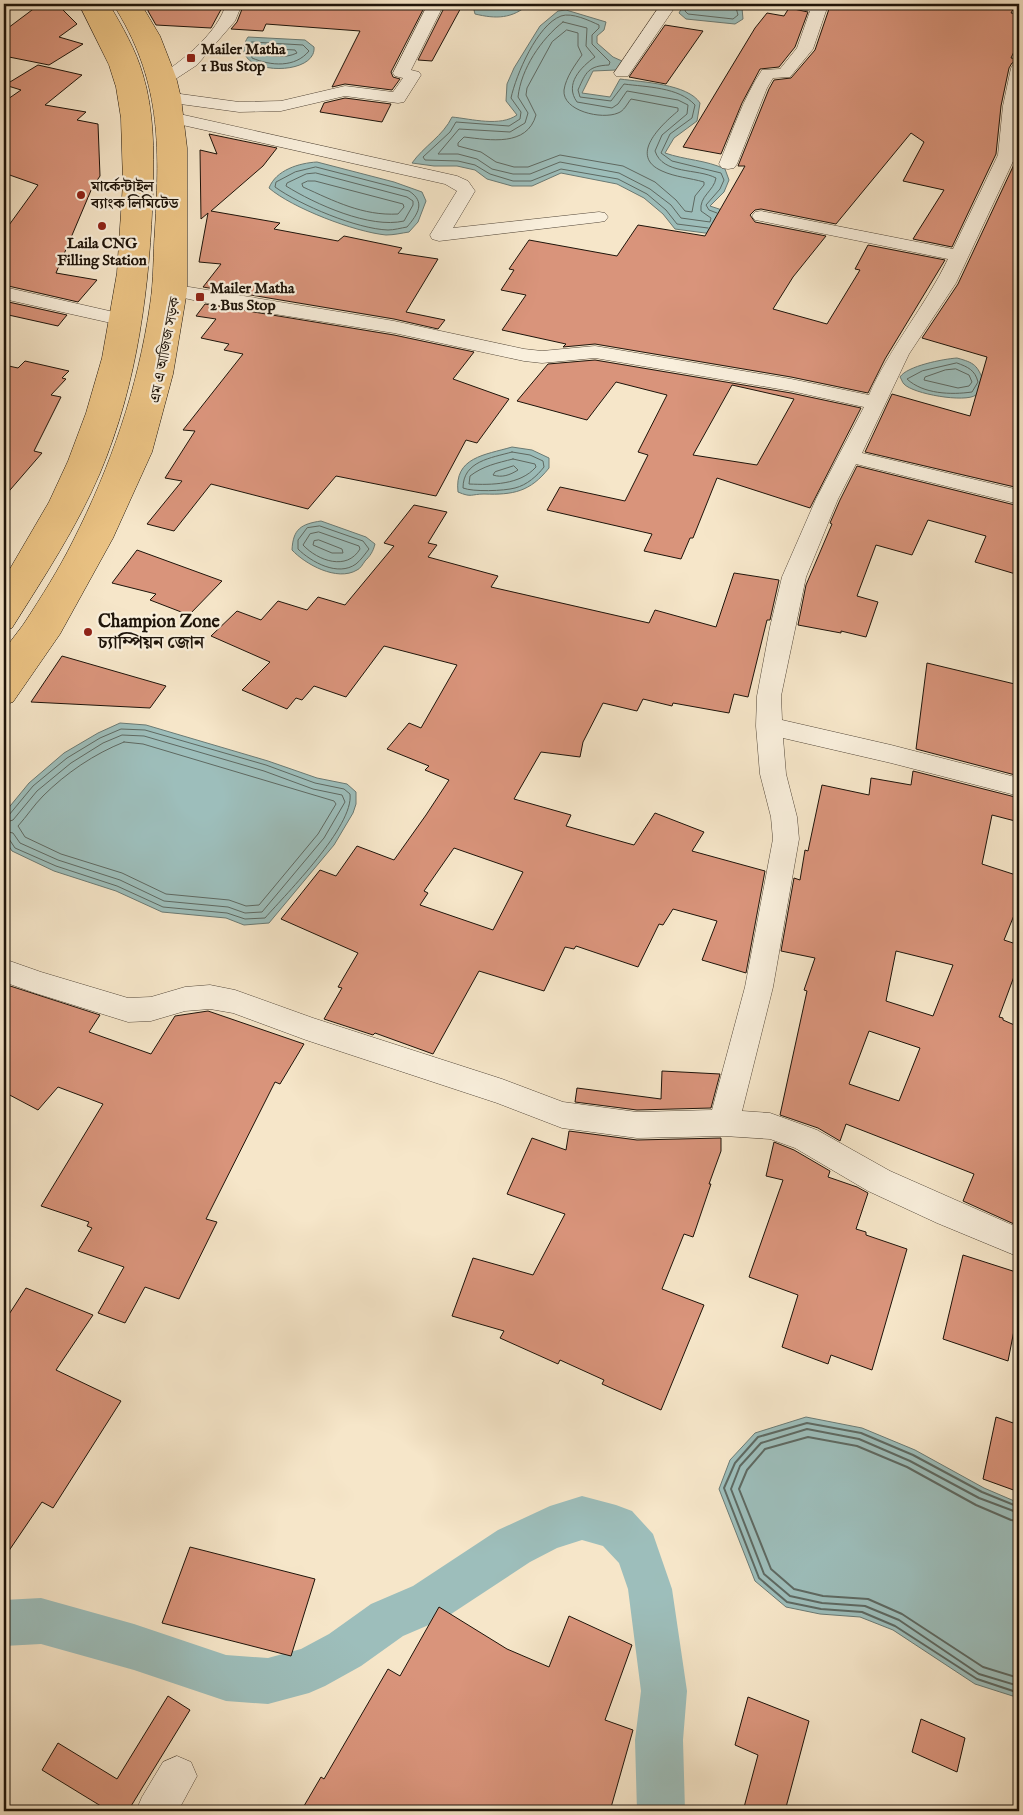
<svg xmlns="http://www.w3.org/2000/svg" width="1023" height="1815" viewBox="0 0 1023 1815" font-family="'IM FELL English','Noto Serif Bengali',serif">
<rect width="100%" height="100%" fill="#f6e6c9"/>
<filter id="stains"><feTurbulence type="fractalNoise" baseFrequency=".004" numOctaves="4"/><feColorMatrix values="0 0 0 0 .2 0 0 0 0 .09 0 0 0 0 .02 0 0 0 .5 -.17"/></filter>
<radialGradient id="worn" r=".72"><stop offset=".6" stop-color="#630" stop-opacity="0"/><stop offset="1" stop-color="#630" stop-opacity=".3"/></radialGradient>
<path fill="#9dbebb" stroke="#6a7a74" d="M478,4h51c-17,15 -33,15 -54,10l-1,-4z
M684,4h54l4,4 1,11 -8,5 -49,-5 -7,-6z
M566,10l40,12 -2,8 -7,6v7l16,14 9,4 -6,9 -23,1 -11,22 28,4 10,-18c22,3 68,5 80,24l-3,18 -23,17 -9,15c20,7 41,7 60,16l4,11 -5,12 -14,14 18,6 4,23 -27,-2 -30,-4 -12,-15 -19,-16 -27,-14 -56,-11 -29,13h-20l-25,-7 -12,-9 -18,-4h-23l-22,-3c12,-17 31,-27 40,-46 20,2 48,10 65,-2l-11,-14 1,-17 7,-16 21,-34 5,-8 18,-15z
M248,37l57,3 9,7c3,32 -91,28 -66,-10z
M317,162l77,20 28,10 4,9 -8,21 -9,10c-7,1 -15,3 -23,3 -31,-3 -94,-27 -117,-47 7,-18 30,-25 48,-26z
M957,358c18,5 20,7 27,24 -2,5 -4,10 -8,13 -11,8 -63,-1 -72,-11 -2,-2 -2,-4 -4,-7 7,-11 43,-18 57,-19z
M512,447l20,3 17,8v10c-19,24 -36,27 -65,26 -13,0 -12,4 -26,-2 -4,-35 27,-37 54,-45z
M321,521l45,16 9,7c-2,8 -5,12 -10,17 -2,3 -5,8 -8,9 -20,12 -52,-6 -65,-20 1,-21 9,-26 29,-29z
M120,723l26,2 122,36 49,17 30,6 9,8v12l-3,9 -19,32 -65,78 -25,2 -18,-7 -64,-6 -46,-21 -62,-20 -42,-20 -8,-12v-21l2,-7 23,-28 35,-30 34,-20z
M806,1417l56,11 53,22 69,38 35,15v195l-44,-14 -82,-54 -33,-13 -40,-3 -34,-7 -31,-26 -36,-92 11,-29 25,-27z"/>
<g fill="none" stroke-linecap="round" stroke-linejoin="round">
<path stroke="#5e6962" stroke-width="1" d="M687,4l-2,7 3,3 45,5 5,-4 -3,-11
M563,22l24,6 -1,18 9,11c-14,10 -31,27 -18,45l35,6 6,-4 9,-13 51,9 10,5 -1,9 -25,21 -7,16c8,24 42,17 61,27 -2,13 -17,18 -15,33l10,7 -1,4 -29,-4 -10,-13 -21,-16 -31,-16 -59,-11 -30,12h-17l-21,-5 -15,-10 -19,-5h-20l21,-25 51,3 15,-9 3,-10 -10,-16c3,-28 23,-58 45,-75z
M567,30l11,3v13l4,9c-7,10 -16,22 -18,35 -2,21 38,30 54,23 6,-2 9,-9 13,-14l47,9v3c-17,14 -50,45 -16,60 13,6 28,7 42,11v3l-9,11 -3,16 -7,-1 -9,-11 -21,-18 -32,-16 -63,-11 -32,12h-14l-18,-5 -15,-10 -23,-6v-3l6,-6c26,3 63,10 72,-22l-10,-20 1,-7 25,-46z
M252,42l51,3 6,6c-14,17 -38,15 -57,7l-2,-14z
M259,48l36,2 2,3c-13,6 -26,3 -39,1l-2,-4z
M316,167l93,24c17,11 9,23 -2,36 -6,1 -13,3 -19,3 -31,-1 -88,-25 -113,-43l1,-5 19,-10z
M316,173l91,24 6,4v4l-9,16c-34,8 -89,-17 -118,-35l1,-3 19,-9z
M308,181h7l88,23 1,3 -6,7c-35,2 -64,-13 -95,-27l-1,-3z
M708,228l-31,-4 -11,-14 -19,-16 -29,-15 -57,-10 -30,12h-18l-23,-7 -15,-9 -17,-4 -33,-1 -2,-3 27,-25 6,-10 53,4 11,-7 1,-7 -10,-14c5,-23 26,-73 50,-82 11,-4 29,5 38,9v3l-7,7v9l18,18 -1,3c-21,1 -23,7 -31,25l2,7 31,4 13,-17c22,3 55,3 71,21l-3,13 -22,16 -9,19 11,8 49,12 3,7 -4,9 -14,16 3,5 8,3
M957,363c11,4 18,7 21,19l-6,10c-21,3 -49,2 -65,-13l15,-8z
M956,369l13,6 3,7 -3,4 -11,2 -34,-8 1,-3 20,-7z
M512,452l18,3 13,6 1,6c-7,9 -17,18 -29,21 -11,3 -42,4 -52,0 0,-27 28,-30 49,-36z
M513,459l22,5 1,3c-16,18 -44,18 -67,17l1,-8c13,-10 27,-13 43,-17z
M514,466l4,4c-8,5 -16,8 -25,5l2,-3z
M320,526l43,15 6,8c-4,5 -8,11 -13,15 -18,13 -45,-2 -58,-15v-9l9,-12z
M319,532l40,14 1,3c-13,22 -42,12 -57,-4l7,-11z
M319,540l23,9 1,4h-11l-19,-8 1,-4z
M124,742l19,2 191,57 2,3 -18,30 -59,71 -13,1 -17,-6 -63,-6 -44,-21 -61,-19 -36,-17 -7,-11c9,-10 16,-21 25,-30 23,-23 51,-42 81,-54z
M4,816l5,-1 24,-29 34,-28 33,-20 21,-9 24,1 121,35 49,18 29,6 6,5c4,32 -63,99 -85,124l-20,1 -18,-6 -64,-6 -46,-21 -61,-20 -41,-18 -6,-9 -5,-2
M4,823l9,-3 24,-29 34,-28 32,-20 19,-8 22,1 120,35 49,18 29,6 3,7 -21,36 -62,74 -17,1 -17,-6 -64,-6 -44,-21 -62,-20 -38,-17 -7,-10 -9,-2"/>
<path stroke="#5e6962" stroke-width="2" d="M1019,1507l-37,-15 -69,-37 -52,-22 -54,-10 -49,14 -23,26 -11,25 35,90 28,24 34,7 41,3 33,14 82,53 42,14
M1019,1513l-40,-15 -69,-37 -51,-22 -52,-10 -46,14 -21,23 -9,23 33,85 26,22 32,7 43,3 34,14 80,54 40,12
M1019,1521l-8,-1 -35,-15 -69,-38 -50,-21 -49,-9 -43,12 -18,21 -8,19 32,80 23,20 29,7 45,3 34,15 81,53 36,11"/>
<path fill="#9dbebb" fill-rule="evenodd" d="M582,1496l34,9 16,6 21,23 19,55 15,102 -4,49 2,71h-48l-2,-71 6,-49 -13,-102 -9,-26 -16,-17 -21,-6 -25,8 -27,14 -85,56 -42,18 -42,30 -36,20 -16,7 -41,11 -42,-3 -92,-31 -93,-26 -37,2v-46l37,-2 93,26 92,31 42,3 33,-9 28,-15 42,-30 42,-18 85,-56 52,-24z"/>
</g>
<path fill="#d9947b" stroke="#1e140a" fill-rule="evenodd" d="M40,4h17l20,20 -18,13 24,7 -34,21 -45,-9v-25z
M148,4h76l-13,24 -55,-3 -8,-14z
M244,4h182l-35,68 2,5 7,2 -8,11 -47,-6 -13,3 28,-56 -94,-7 -3,7 -32,-2 6,-7z
M446,4h17l-31,57 -14,-1z
M823,4h193l-5,9 8,1v27l-8,17 8,1v2l-7,2 -3,5 -8,38 -5,48 -44,93 -39,-8 31,-49 -41,-9 21,-39 -13,-9 -75,91 -75,-15 -6,1 -5,5 5,7 71,14 -33,41 -20,32 54,15 33,-54 -5,-1 13,-24 77,15 -60,99 -17,34 -77,-16 -196,-33 -32,3 3,-3 -64,-14 24,-35 -25,-5 13,-20 -5,-1 20,-29 88,16 21,-31 67,11 40,-70h-7l31,-77 5,-9 17,-2 24,-28 14,-41z
M789,8l19,4 -13,35 -16,20 -19,2 -18,34 -21,51 -38,-7 72,-119 12,-15 17,3z
M665,25l38,6 -37,53 -37,-7z
M38,65l44,10 -37,30 41,7 -9,8 21,4 2,52 -8,12 -36,85 41,7 -19,22 -74,-17v-53l34,-47 -34,-12v-75l4,1 13,-9 -16,-5z
M345,98l46,6 -9,18 -62,-10 4,-9z
M1019,133v355l-154,-36 27,-58 78,22 17,-59 -65,-19 36,-54 60,-128z
M209,134l68,14 -14,18 -52,45 69,12 -6,6 64,12 6,-5 58,12 -4,5 40,6 -32,53 39,8 -7,9 -44,-10 -191,-32 18,-23 -22,-2 9,-49 -7,6 -1,-69 17,4z
M4,301l63,14 -9,11 -54,-12z
M205,304l189,31 80,17 -21,27 56,20 -32,44 -11,-3 -30,56 -100,-20 -28,33 -97,-25 -37,47 -27,-7 35,-43 -17,-3 30,-47 -12,-1 60,-76 -19,-4 5,-6 -28,-6 15,-19 -20,-3z
M595,360l196,33 70,15 -51,100 -93,-30 -24,60h-3l-9,21 -37,-8 8,-17 -105,-24 13,-23 65,14 23,-46 -10,-3 29,-57 -51,-13 -29,38 -70,-19 31,-37zM732,385l62,14 -37,66 -64,-10z
M25,361l44,10 -7,7 4,1 -15,16 10,2 -27,54 8,2 -38,44v-132l14,3z
M857,466l162,40v69l-44,-13 11,-26 -58,-16 -16,35 -36,-10 -19,51 21,6 -12,35 -25,-6v2l-43,-8 8,-40 26,-61 -2,-1 10,-23z
M414,505l33,7 -19,31 9,2 -9,12 70,19 -7,11 158,36 6,-13 61,17 18,-54 45,7 -9,40h-3l-19,77 -14,-3 -5,19 -56,-10 -1,3 -29,-7 -6,12 -34,-8 -20,39 -3,15 -39,-5 -27,47 57,16 -5,11 68,19 21,-32 49,19 -12,19 73,20 -19,102 -44,-13 15,-39 -44,-12 -10,16 -4,-1 -21,43 -62,-21 -2,3 -9,-2 -21,44 -65,-20 -46,83 -58,-21 -2,2 -49,-16 18,-31 -4,-1 20,-34 -77,-34 39,-49 16,6 21,-30 37,14 32,-45 23,-35 -24,-10 4,-4 -42,-17 22,-26 12,5 36,-63 -73,-19 -38,51 -32,-11 -12,14 -6,-2 -9,11 -45,-19 28,-28 -59,-26 26,-25 24,9 17,-19 29,9 11,-13 27,8 49,-59 -10,-3zM454,848l69,24 -30,58 -73,-25 8,-12 -4,-2z
M137,550l85,31 -33,34 -39,-15 6,-6 -44,-11z
M62,656l104,30 -16,22 -119,-6z
M927,663l92,22v91l-103,-27z
M913,771l106,27v24l-27,-7 -10,49 37,12v27l-15,37 15,5v18l-20,54 4,1v2l16,7v183l-5,14 -51,-23 11,-27 -128,-50 -6,17 -22,-13 -38,-13 27,-124 -3,-1 11,-32 -34,-7 13,-73 6,2 5,-30 3,1 14,-66 47,10 2,-17 40,7zM896,951l57,14 -20,51 -47,-15zM869,1031l51,17 -21,53 -50,-17z
M4,984l96,31 -11,17 62,22 24,-38 33,-5 96,33 -24,40 -5,-2 -69,137 11,3 -38,77 -34,-12 -20,36 -27,-10 26,-46 -46,-16 14,-23 -5,-2 2,-4 -48,-16 62,-102 -45,-17 -20,23 -34,-18z
M662,1071l58,3 -9,34 -74,2 -62,-8 2,-14 84,11z
M569,1131l68,9 84,-2v13l-12,33h2l-18,53 -9,-3 -22,55 42,16 -43,105 -59,-26 2,-4 -44,-20 -2,4 -58,-26 4,-7 -52,-15 21,-58 60,17 32,-61 -58,-20 25,-56 34,12z
M774,1142l20,8 36,21 -2,6 29,10 11,6 -12,36 10,3v3l41,14 -35,121 -41,-15 -3,9 -46,-17 16,-52 -49,-18 34,-97 -17,-4z
M963,1255l56,18v32l-11,56 -65,-22z
M26,1288l67,27 -37,55 65,31 -68,107 -11,-6 -38,56v-236z
M996,1417l23,8v67l-36,-13z
M190,1547l125,32 -24,77 -129,-33z
M439,1607l68,42 42,18 20,-51 63,29 -27,75 28,10 -23,81h-309l20,-34 3,2 64,-110 12,7z
M168,1696l22,14 -62,101h-19l-67,-41 16,-27 59,36z
M748,1697l61,24 -24,90h-42l15,-56 -23,-10z
M921,1719l44,19 -8,34 -45,-20z"/>
<g fill="none" stroke-linecap="round" stroke-linejoin="round">
<defs>
<path id="minor" d="M226,4h16l-7,17 -38,44 -23,15h-12l-2,-3 2,-3c24,-16 56,-42 64,-70z
M428,4h16l-33,66 8,2 2,3 -17,27 -6,1 -53,-7 -64,15 -42,1 -66,-9 -6,-1 -2,-4 2,-4 6,-1 66,9 42,-1 64,-15 48,6 10,-14 -8,-2 -2,-3z
M661,4h16l-49,72h-12l-2,-3z
M787,4h33l7,4 -14,41 -23,28 -17,1 -6,10 -30,76 -3,4 -6,1 -6,-1 -3,-4c13,-31 24,-66 43,-94l18,-1 17,-21 13,-37 -20,-4z
M1019,63v44l-3,48 -60,128 -47,71 -47,99 157,37v14l-163,-40 -18,35 -32,78 -25,119 1,24 109,25 128,33v18l-128,-33 -108,-25 3,36 11,43 2,22 -26,148 -31,124 28,2 47,17 73,41 129,57v29l-82,-34 -69,-32 -73,-43 -25,-9 -46,-3 -87,2 -75,-10 -65,-25 -191,-63 -73,-27 -23,-4 -25,2 -34,10 -23,1 -93,-29 -31,-11v-23l37,13 87,26 23,-1 34,-10 25,-2 25,5 78,28 189,61 61,23 74,10 75,-2 33,-123 28,-148 -2,-22 -11,-43 -4,-48 1,-30 13,-69 12,-50 34,-78 48,-92 -73,-16 -196,-33 -53,5 -18,-2 -130,-28 -182,-29 -42,-9 -3,-4 3,-4 7,-2 217,36 130,28 18,2 53,-5 196,33 78,16c21,-48 56,-88 79,-136l-187,-38 -6,-1 -3,-4 3,-4 6,-1 192,38 45,-94 5,-49 8,-38 2,-3z
M175,113l282,63 11,5 7,10 -22,37 146,-16 6,1 3,4 -3,4 -6,1 -160,19 -7,-2 -2,-4 27,-44 -12,-7 -276,-62 -2,-4 2,-4z
M4,287l123,28 3,4 -3,4 -7,2 -116,-26z
M177,1756l14,6 6,14 -19,35h-42l6,-14 21,-35z"/>
<path id="primary" d="M79,4h16c15,26 29,52 37,82 10,39 10,80 8,120 -3,87 -17,174 -50,254 -20,51 -49,97 -78,142l-8,3v-26l45,-77 19,-41 18,-48 16,-55 15,-85 6,-90 -2,-65 -5,-31 -7,-22z
M125,4h16l19,32 16,41 5,21 6,50v143l-14,83 -21,78 -39,86 -53,96 -47,68 -9,3v-27l34,-48 53,-92 39,-86 23,-78 14,-83 2,-143 -4,-50 -5,-21 -16,-41z"/>
<path id="trunk" d="M93,4h16c13,22 27,46 34,71 11,36 11,76 10,113 -3,97 -15,195 -53,285 -23,54 -56,104 -88,155l-8,2v-26l52,-87 31,-67 19,-58 19,-91 10,-106 -1,-79 -4,-30 -6,-21z
M113,4h16c47,73 49,137 45,221 -3,43 -4,85 -12,128 -22,119 -83,225 -149,324l-9,2c0,-7 -2,-19 0,-26 3,-9 16,-23 21,-31 17,-26 34,-53 48,-81 38,-75 65,-153 77,-236 4,-25 3,-50 5,-76 5,-85 6,-150 -42,-225z"/>
</defs>
<use href="#minor" stroke="#54483a" stroke-width="1"/>
<use href="#primary" stroke="#1e140a" stroke-width="1"/>
<use href="#trunk" stroke="#1e140a" stroke-width="1"/>
<use href="#minor" fill="#f9efdc" fill-rule="evenodd"/>
<use href="#primary" fill="#ebc384" fill-rule="evenodd"/>
<use href="#trunk" fill="#ebc384" fill-rule="evenodd"/>
</g>
<g fill="#8f2418" stroke="#f9efdc" stroke-width="2">
<rect x="186" y="53" width="10" height="10" rx="2.5"/>
<circle cx="81" cy="195" r="5"/>
<circle cx="102" cy="226" r="5"/>
<rect x="195" y="292" width="10" height="10" rx="2.5"/>
<circle cx="88" cy="632" r="5"/>
</g>
<g text-anchor="middle" dominant-baseline="central" stroke-width="4.5" stroke-linejoin="round" paint-order="stroke">
<g font-size="15" font-weight="bold" fill="#1e140a" stroke="#f9efdc" text-anchor="start">
<text x="201" y="49">Mailer Matha<tspan x="201" dy="17">1 Bus Stop</tspan></text>
<text x="91" y="186">মার্কেন্টাইল<tspan x="91" dy="17">ব্যাংক লিমিটেড</tspan></text>
<text x="102" y="243" text-anchor="middle">Laila CNG<tspan x="102" dy="17">Filling Station</tspan></text>
<text x="210" y="288">Mailer Matha<tspan x="210" dy="17">2 Bus Stop</tspan></text>
</g>
<g font-size="15" fill="#1e140a" stroke="#f9efdc">
<text transform="translate(165 350) rotate(-79)">এম এ আজিজ সড়ক</text>
</g>
<g font-size="18" font-weight="bold" fill="#1e140a" stroke="#f9efdc" text-anchor="start">
<text x="98" y="622">Champion Zone<tspan x="98" dy="21">চ্যাম্পিয়ন জোন</tspan></text>
</g>
</g>
<rect width="1023" height="1815" fill="none" stroke="#f6e6c9" stroke-width="20"/>
<rect x="5" y="5" width="1013" height="1805" fill="none" stroke="#1e140a" stroke-width="2.5"/>
<rect x="10" y="10" width="1003" height="1795" fill="none" stroke="#1e140a"/>
<rect width="100%" height="100%" filter="url(#stains)"/>
<rect width="100%" height="100%" fill="url(#worn)"/>
</svg>
